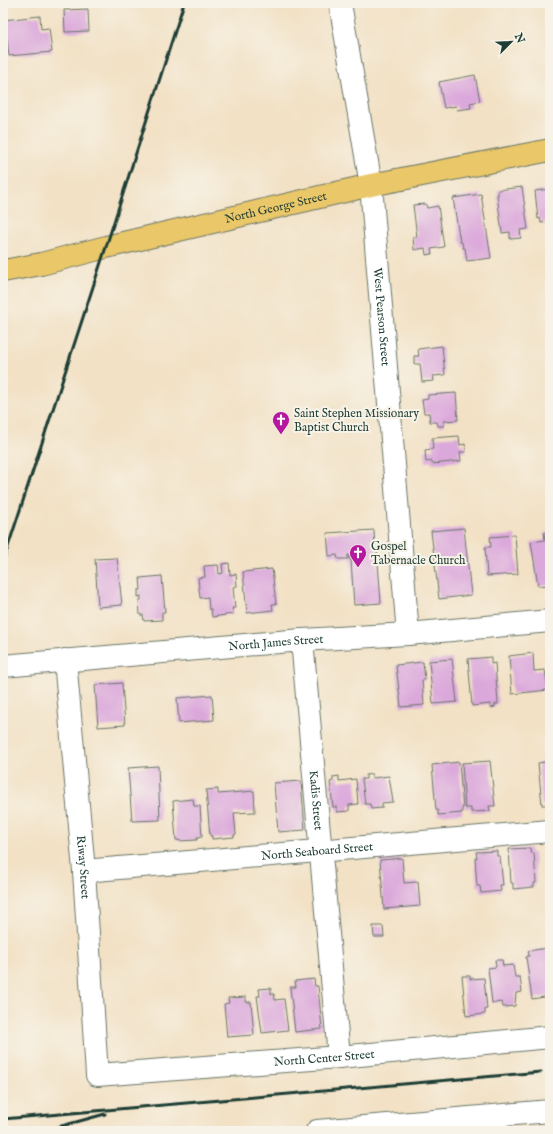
<svg xmlns="http://www.w3.org/2000/svg" width="553" height="1134" viewBox="0 0 553 1134" font-family="'IM FELL English',serif">
<rect width="100%" height="100%" fill="#f7f3e8"/>
<filter id="ink" filterUnits="userSpaceOnUse"><feTurbulence type="fractalNoise" baseFrequency=".025" numOctaves="2"/><feDisplacementMap in="SourceGraphic" scale="8" xChannelSelector="R" yChannelSelector="G"/><feConvolveMatrix kernelMatrix="1 2 1 2 8 2 1 2 1" color-interpolation-filters="sRGB"/></filter>
<filter id="wash" filterUnits="userSpaceOnUse"><feTurbulence type="fractalNoise" baseFrequency=".012" numOctaves="4" result="noise"/><feDisplacementMap in="SourceGraphic" scale="16" xChannelSelector="R" yChannelSelector="G"/><feGaussianBlur stdDeviation="0.9" result="paint"/><feColorMatrix in="noise" values="0 0 0 0 0 0 0 0 0 0 0 0 0 0 0 0 0 1.4 0 .05"/><feComposite in="paint" operator="in"/></filter>
<g filter="url(#wash)">
<rect width="100%" height="100%" fill="#f2e1c5"/>
<g id="blocks">
<path fill="#dba8db" d="M88,9l1,22 -24,1 -1,-22z
M40,16l1,13 8,-1 3,24 -43,4 -2,-17h-4v-19z
M475,75l5,26 -10,2 1,5 -14,2 -1,-4 -12,2 -5,-26z
M522,187l6,42 -8,1 1,8 -11,1v-7l-8,1 -5,-38h1v-5z
M550,189v33l-9,1 -1,-5 -2,1 -3,-28z
M481,194l10,64 -24,3 -2,-13h-2l-1,-6h-2l-7,-44z
M426,204l1,4 11,-2 6,41 -13,2 1,5 -6,1 -1,-7 -11,2 -1,-13h4l-4,-32z
M442,346l3,29 -12,1 1,5 -12,1 -2,-18h-6v-8h5l-1,-7z
M456,393l2,27 -14,1v5h-6l-1,-4h-7l-1,-9h-5l-2,-13 6,-1v-4z
M459,436l1,9 5,-1 1,8h-6l1,9 -29,3v-3l-6,1 -1,-12 8,-1 -1,-11z
M464,528l7,67 -32,4 -8,-68z
M374,530l1,20 2,-1 4,54 -27,2 -3,-45h-1l-1,-5h-1v4h-10l-1,-4 -8,1 -2,-23z
M550,532v53l-12,1 -7,-44 14,-2 -1,-7z
M515,535l3,39 -31,2 -2,-29h6l-1,-10z
M117,558l5,47 -24,2 -3,-48z
M229,563l1,12 6,-1 1,12 -4,1 2,21h-3l1,6 -21,3 -1,-8h-2l-1,-12 -8,1 -2,-20 7,-1 -1,-11 14,-1 1,9 4,-1 -1,-9z
M272,569l4,35h-4l1,6 -26,3 -4,-41z
M162,576l3,36h-3v8l-18,1 -1,-6h-3l-1,-15h2v-4l-3,1v-7h3l-1,-12z
M533,653l1,18 11,-1 3,20 -36,4 -3,-38z
M491,657v7l4,-1 3,41h-3v3l-5,1v-4l-18,2 -4,-47z
M452,659l5,43 -24,2 -4,-43z
M423,662l2,18h-3l2,25 -23,2 -5,-42z
M122,683l3,42 -27,2 -3,-42z
M212,695l2,25 -35,3 -2,-25z
M490,761l5,45h-6l1,5 -19,1v-4h-6l-3,-45z
M550,761v44h-8l-4,-42z
M459,762l4,46h-1v5l-24,2v-5h-2l-4,-45z
M158,766l2,54 -28,1 -4,-53z
M372,774v4l17,-2 4,26 -11,1v5l-11,1 -1,-5h-5l-3,-25h4v-4z
M339,776v5l17,-2 2,25 -9,1v6l-12,1v-5h-4l-3,-25 3,-1v-4z
M301,781l4,49 -27,2 -4,-49z
M218,789v5l36,-3 1,21 -21,1 2,21 -2,1v2l-22,2v-3h-2l-4,-46z
M193,799l1,7h6l2,31 -5,1v2l-18,1v-1h-3l-3,-39z
M530,848l1,5h3l2,30h-2v4l-21,2v-6h-2l-2,-34z
M497,851v5h3l3,29h-3l1,6 -20,2 -1,-7h-3l-2,-28h2l-1,-6z
M402,858l2,25 14,-1 2,24 -36,3 -4,-49z
M373,926h10l1,11h-10z
M547,948l1,6 2,1v41l-18,3 -6,-42 3,-1 -1,-5z
M495,960h7l1,6 10,-1 2,12h5l2,15 -6,1 -1,13 -12,1 -1,-5 -10,1 -4,-35 8,-1z
M462,976h8v3l14,-1 3,31h-2v5l-19,2z
M314,979l1,7h3l4,43 -27,3 -5,-45h6l-1,-6z
M271,988v6h3l1,6 9,-1 4,31 -26,3 -5,-37h3l-1,-7z
M246,997v5h5l3,33 -27,2 -3,-33 5,-1 -1,-5z"/>
</g>
</g>
<g filter="url(#ink)">
<use href="#blocks" fill-opacity="0" stroke="#697667" stroke-width="1"/>
<g fill="none" stroke-linecap="round" stroke-linejoin="round">
<defs>
<g id="minor">
<path id="s1" d="M340,3l31,182 37,449"/>
<path id="s2" d="M302,640l37,417"/>
<path id="s3" d="M65,660l19,211 13,204 242,-18 211,-20"/>
<path id="s4" d="M3,666l299,-26 106,-6 142,-13"/>
<path id="s5" d="M84,871l466,-40"/>
<path d="M317,1131l233,-20"/>
</g>
<g id="major">
<path id="s6" d="M3,271l38,-7 65,-17 265,-62 179,-35"/>
</g>
</defs>
<use href="#minor" stroke="#697667" stroke-width="24"/>
<use href="#major" stroke="#697667" stroke-width="24"/>
<use href="#minor" stroke="#fff" stroke-width="22"/>
<use href="#major" stroke="#eac769" stroke-width="22"/>
<path stroke="#1f3d34" stroke-width="3" d="M3,562l103,-315 78,-244
M3,1119l538,-47
M48,1131l10,-4 47,-13"/>
</g>
</g>
<defs>
<symbol id="church-pin" viewBox="-11 -11 22 30"><path d="M0 17L-7.5 6A9.5 9.5 0 1 1 7.5 6Z" fill="#b5179e" stroke="#f7f3e8"/><path d="M-1.2-6h2.4v3.5h3.3v2.4h-3.3V6h-2.4V-.1h-3.3v-2.4h3.3Z" fill="#fff"/></symbol>
</defs>
<g fill-rule="evenodd">
<use href="#church-pin" x="271" y="410" width="20" height="27"/>
<use href="#church-pin" x="348" y="543" width="20" height="27"/>
</g>
<g text-anchor="middle" dominant-baseline="central" stroke-width="4" stroke-linejoin="round" paint-order="stroke">
<g font-size="12" fill="#1f3d34" stroke="#f7f3e8">
<text stroke="none"><textPath href="#s6" startOffset="280">North George Street</textPath></text>
<text stroke="none"><textPath href="#s1" startOffset="317">West Pearson Street</textPath></text>
<text stroke="none"><textPath href="#s4" startOffset="274">North James Street</textPath></text>
<text stroke="none"><textPath href="#s2" startOffset="161">Kadis Street</textPath></text>
<text stroke="none"><textPath href="#s5" startOffset="234">North Seaboard Street</textPath></text>
<text stroke="none"><textPath href="#s3" startOffset="208">Riway Street</textPath></text>
<text stroke="none"><textPath href="#s3" startOffset="644">North Center Street</textPath></text>
</g>
<g font-size="12" fill="#1f3d34" stroke="#f7f3e8" text-anchor="start">
<text x="294" y="413">Saint Stephen Missionary<tspan x="294" dy="14">Baptist Church</tspan></text>
<text x="371" y="546">Gospel<tspan x="371" dy="14">Tabernacle Church</tspan></text>
</g>
</g>
<rect width="553" height="1134" fill="none" stroke="#f7f3e8" stroke-width="16"/>
<g transform="translate(511 42) rotate(66)" stroke="#f7f3e8" stroke-width="3" paint-order="stroke">
<path d="M0-3L7 15L0 10L-7 15Z" fill="#1f3d34"/>
<text y="-6" font-size="11" font-weight="bold" text-anchor="middle" fill="#1f3d34">N</text>
</g>
</svg>
